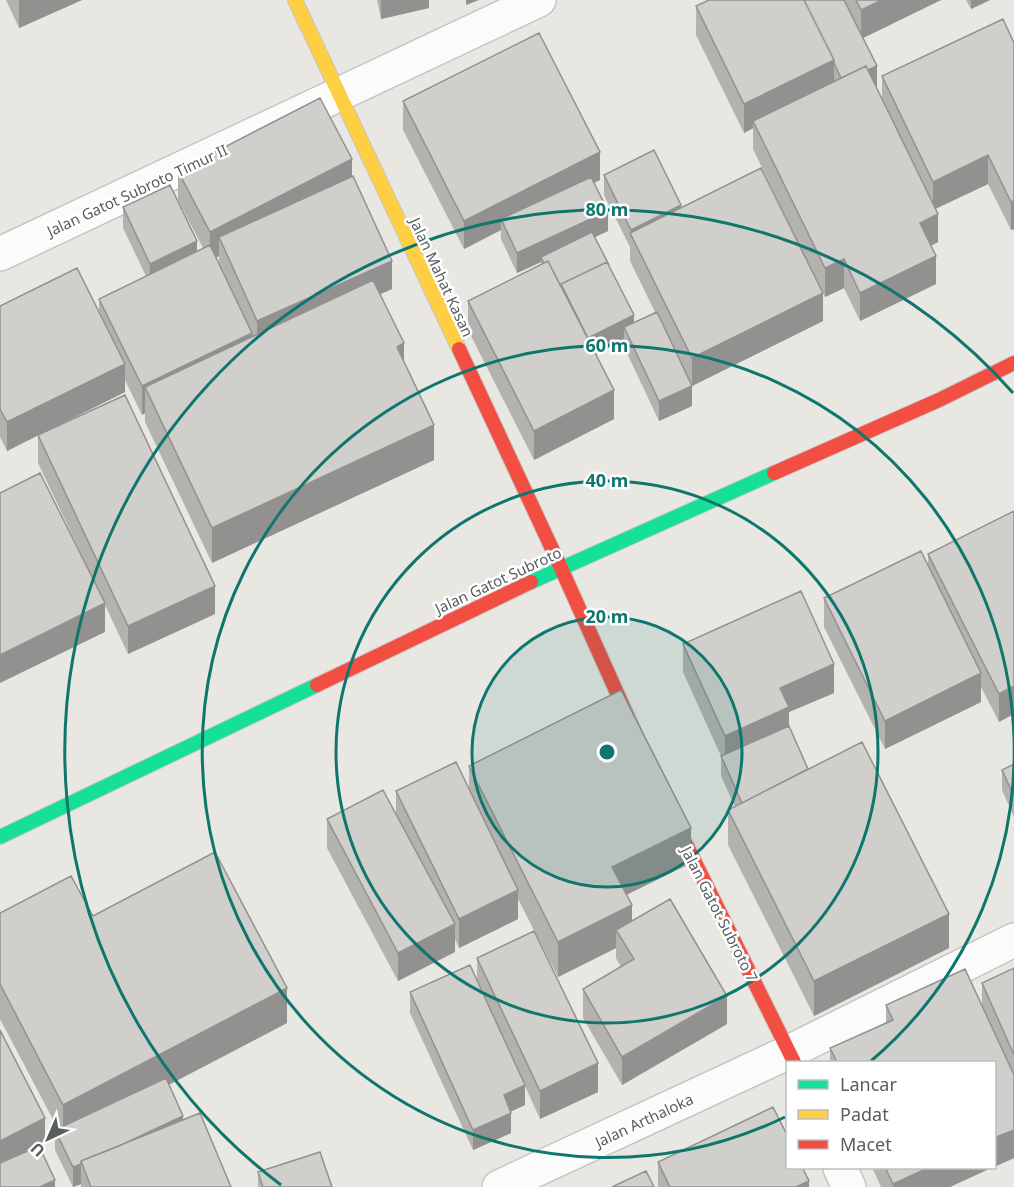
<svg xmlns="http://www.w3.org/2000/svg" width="1014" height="1187" viewBox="0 0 1014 1187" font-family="'Noto Sans',sans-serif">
<rect width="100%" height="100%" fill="#e9e7e2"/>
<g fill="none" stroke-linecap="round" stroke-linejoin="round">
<defs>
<path id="street" d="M0,254l539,-254
M840,1168l9,19
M499,1187l290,-135 225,-112"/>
<path id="fast" d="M531,582l243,-109
M0,837l317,-152"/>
<path id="slow" d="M295,0l164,349"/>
<path id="jam" d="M459,349l102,219 74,165
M774,473l165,-73 75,-37
M317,685l214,-103
M672,816l122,246"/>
</defs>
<use href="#street" stroke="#c5c5c5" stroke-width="36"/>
<use href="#fast" stroke="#c6c6c6" stroke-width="16"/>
<use href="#slow" stroke="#c6c6c6" stroke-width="16"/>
<use href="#jam" stroke="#c6c6c6" stroke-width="16"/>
<use href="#street" stroke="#fcfbfb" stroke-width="33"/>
<use href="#fast" stroke="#16e098" stroke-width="14"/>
<use href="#slow" stroke="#ffcf43" stroke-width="14"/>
<use href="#jam" stroke="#f24e42" stroke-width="14"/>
</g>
<path fill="#b3b2af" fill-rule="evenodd" d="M6,0h76l-63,28z
M377,0h52v8l-48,11z
M709,0h232l-78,38 14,48 -1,1 6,12v-23l132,-33v186l-3,1 -23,-46 -53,25 3,33 -7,4 5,38 -76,37 -16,-33 -19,9 -2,-4v28l-131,65 -10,-20 10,40 -33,15 -35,-74v-7l-28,14 18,65 -80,41 -66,-130v-29l73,-37v-2l-24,11 -16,-34v-9l-37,19 -61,-119v-29l197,79 -6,3 14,48 -13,6 39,86 21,-11 -25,-51v-14l-26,-52v-20l77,32 130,62 -58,-120v-21l-9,5 -48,-98v-29z
M966,0h24l-19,9z
M178,171l174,6 40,112 -12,5 24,68 30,98 -222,103 -67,-141v-9l-3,2 -17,-35v12l-86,43 176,179 -87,40 -23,-49v27l-13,-55 -54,-114v-28l-31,16 -7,-14v-131l99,5v-12l47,-23 -23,-48v-21l74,44 6,-3 -25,-48zM219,256v8l-3,-6z
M1014,511l-15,211 -18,-35v15l-96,47 -61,-122v-29l104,-33v-11z
M683,644l151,49 -45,19v14l19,43 141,179 -135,68 -86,-171v-35l7,-3 -14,-31v-20l-38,-84z
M1014,764v53l-12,-27v-20z
M469,766l222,97 -65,32 6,26 95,103 -105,61 -39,-67v-29l38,-22 -5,-9v-10l-58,29 -40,-78v20l-59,29 -4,-9v13l-57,29 -71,-133v-29l69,-5v-23l73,-2z
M0,913l93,3 194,107 -119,62 15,35 48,67h-150v-3l-8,3 -18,-37v-20l3,-1 -58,-110z
M477,958l121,134 -58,27 -15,-33v19l-14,6v22l-38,17 -63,-137v-21l67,-11z
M1014,968v190l-20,9v-105h-164v-14l56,-25v-18l96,-1v-21z
M658,1162l151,25h-151z
M872,1167h121l-43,20h-69z
M258,1172l74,15h-74z"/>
<path fill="#92918f" d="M19,0h63l-63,28z
M381,0h48v8l-48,11z
M466,0h13l-13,5z
M882,0h59l-80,39v-29z
M971,0h19l-19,9z
M834,60v29l-81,32v7l-9,5v-29z
M877,66v20l-34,16v-20z
M600,152v28l-95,48 -4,-9v11l-37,19v-28z
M988,155v29l-55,26v-28z
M352,159v28l-133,50v19l-9,5v-29z
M1014,200v29l-3,1v-28z
M681,205v21l-50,10v-6z
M608,211v20l-65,30 -2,-4v5l-24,11v-20z
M938,214v28l-18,9v-28z
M197,241v20l-47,23v-20z
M936,256v28l-76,37v-28z
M844,259v29l-19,9v-29z
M392,261v28l-135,61v-29z
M823,293v28l-131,65v-28z
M634,315v21l-10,-9v13l-36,18v-20z
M252,333v28l-107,26v26l-3,2v-29z
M404,343v35l-7,-31z
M125,364v28l-118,59v-29z
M692,386v20l-33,15v-20z
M614,390v29l-80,41v-29z
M434,425v35l-222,103v-35z
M215,586v28l-87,40v-28z
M105,603v29l-105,51v-28z
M834,664v29l-45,19v23l-64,29v-28l55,-48z
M981,673v29l-96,47v-28z
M1014,686v28l-15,8v-28z
M691,828v35l-79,39v-35z
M518,890v29l-59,29v-29z
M632,905v35l-16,-10v18l-58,29v-35z
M949,914v34l-135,68v-35z
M455,924v28l-57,29v-28z
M287,988v35l-224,117v-35z
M727,996v28l-105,61v-28z
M598,1063v29l-58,27v-28z
M525,1085v20l-21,10v-20z
M511,1113v20l-38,17v-20z
M183,1116v20l-101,27z
M45,1118v29l-45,22v-28z
M1014,1130v28l-20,9v-29z
M81,1164v20l-8,3v-20z
M930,1167h63l-43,20h-57v-3z
M55,1180v7h-15z
M809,1181v6h-13z"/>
<path fill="#d0cfcc" stroke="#92918f" stroke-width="1.5" d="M709,0h95l30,60 -90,44 -48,-98z
M804,0h40l33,66 -9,4 -2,-4 -25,12 -7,-15v-3z
M856,0h26l-21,10z
M1003,19l11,24v157l-3,2 -23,-47 -55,27 -51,-106z
M539,33l61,119 -136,69 -61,-120z
M866,66l72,148 -18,9 16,33 -76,37 -16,-34 -19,9 -72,-147z
M320,98l32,61 -142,73 -32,-61z
M654,150l27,55 -50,25 -27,-55z
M761,168l62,125 -131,65 -62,-125z
M353,176l39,85 -135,60 -38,-84z
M591,177l17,34 -91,42 -16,-34z
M170,185l27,56 -47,23 -27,-57z
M592,232l17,33 -2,-3 -46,22v3l-13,-26 -4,2 -3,-6z
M210,245l42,88 -110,53 -43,-87z
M548,261l66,129 -80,41 -66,-130z
M607,262l27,53 -46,23 -27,-54z
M77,268l48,96 -118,58 -7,-13v-103z
M373,280l31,63 -7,4 37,78 -222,103 -67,-141z
M657,312l35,74 -33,15 -35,-74z
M125,395l90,191 -87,40 -90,-191z
M40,473l65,130 -105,52v-162z
M1014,511v175l-15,8 -71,-140z
M921,551l60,122 -96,48 -61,-123z
M801,591l33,73 -54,24 9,19 -64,29 -42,-92z
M621,690l70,138 -79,39 20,38 -74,37 -89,-176z
M789,726l19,43 -66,34 -21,-47z
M862,742l87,172 -135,67 -86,-171z
M456,762l62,128 -59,29 -63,-128z
M1014,764v32l-12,-26z
M383,790l72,134 -57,29 -71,-134z
M215,852l72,136 -224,117 -63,-121v-71l71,-37 22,40z
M670,899l57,97 -105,61 -39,-68 51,-30 -18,-29z
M534,931l64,132 -58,28 -63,-133z
M470,965l55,120 -21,10 7,18 -38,17 -63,-138z
M1014,968v87l-32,-72z
M965,969l49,106v55l-20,8v-76h-157l-7,-14 63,-28 -7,-15z
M0,1030l45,88 -45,23z
M166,1078l17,38 -64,30 -38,15v3l-8,3 -18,-37z
M773,1107l15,30v30h14l7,14 -13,6h-126l-12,-25z
M200,1113l31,74h-140l-10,-26z
M39,1146l16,34 -15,7h-40v-24z
M320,1152l12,35h-69l-5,-15z
M885,1167h45l-37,17z
M646,1171l8,16h-42z"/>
<circle cx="607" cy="752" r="135" fill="#0f766e" fill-opacity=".12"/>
<g fill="none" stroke="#0f766e" stroke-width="3">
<circle cx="607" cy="752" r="135"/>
<circle cx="607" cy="752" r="271"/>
<path d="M785 1117A406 406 0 1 1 871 1061"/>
<path d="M281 1185A542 542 0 1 1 1013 393"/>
</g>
<g text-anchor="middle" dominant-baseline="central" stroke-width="5" stroke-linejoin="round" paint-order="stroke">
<g font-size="15" fill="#585d61" stroke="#fff">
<text transform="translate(137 190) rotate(-25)">Jalan Gatot Subroto Timur II</text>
<text transform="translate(442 277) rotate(65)">Jalan Mahat Kasan</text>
<text transform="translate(498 580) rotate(-25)">Jalan Gatot Subroto</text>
<text transform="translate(720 914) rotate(63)">Jalan Gatot Subroto 7</text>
<text transform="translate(644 1120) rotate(-25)">Jalan Arthaloka</text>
</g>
</g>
<circle cx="607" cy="752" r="9" fill="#0f766e" stroke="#fff" stroke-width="3"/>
<g font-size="18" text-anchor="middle" font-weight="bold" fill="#0f766e" stroke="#fff" stroke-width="5" stroke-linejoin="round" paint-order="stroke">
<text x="607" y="216">80 m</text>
<text x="607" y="352">60 m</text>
<text x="607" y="487">40 m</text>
<text x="607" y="623">20 m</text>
</g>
<rect x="786" y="1061" width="210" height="108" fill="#ffffff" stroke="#bcbec0" stroke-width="1.5"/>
<rect x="798" y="1080" width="30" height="9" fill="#16e098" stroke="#bcbec0" stroke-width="1.5"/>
<text x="840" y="1091" font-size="18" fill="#585d61">Lancar</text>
<rect x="798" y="1110" width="30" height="9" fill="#ffcf43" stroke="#bcbec0" stroke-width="1.5"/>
<text x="840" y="1121" font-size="18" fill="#585d61">Padat</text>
<rect x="798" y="1140" width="30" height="9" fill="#f24e42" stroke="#bcbec0" stroke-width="1.5"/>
<text x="840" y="1151" font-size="18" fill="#585d61">Macet</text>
<g transform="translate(48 1139) rotate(224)" stroke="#ffffff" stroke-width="4.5" paint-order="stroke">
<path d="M0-4.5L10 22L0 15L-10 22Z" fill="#585d61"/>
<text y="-9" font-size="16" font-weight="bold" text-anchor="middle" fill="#585d61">U</text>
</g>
</svg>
